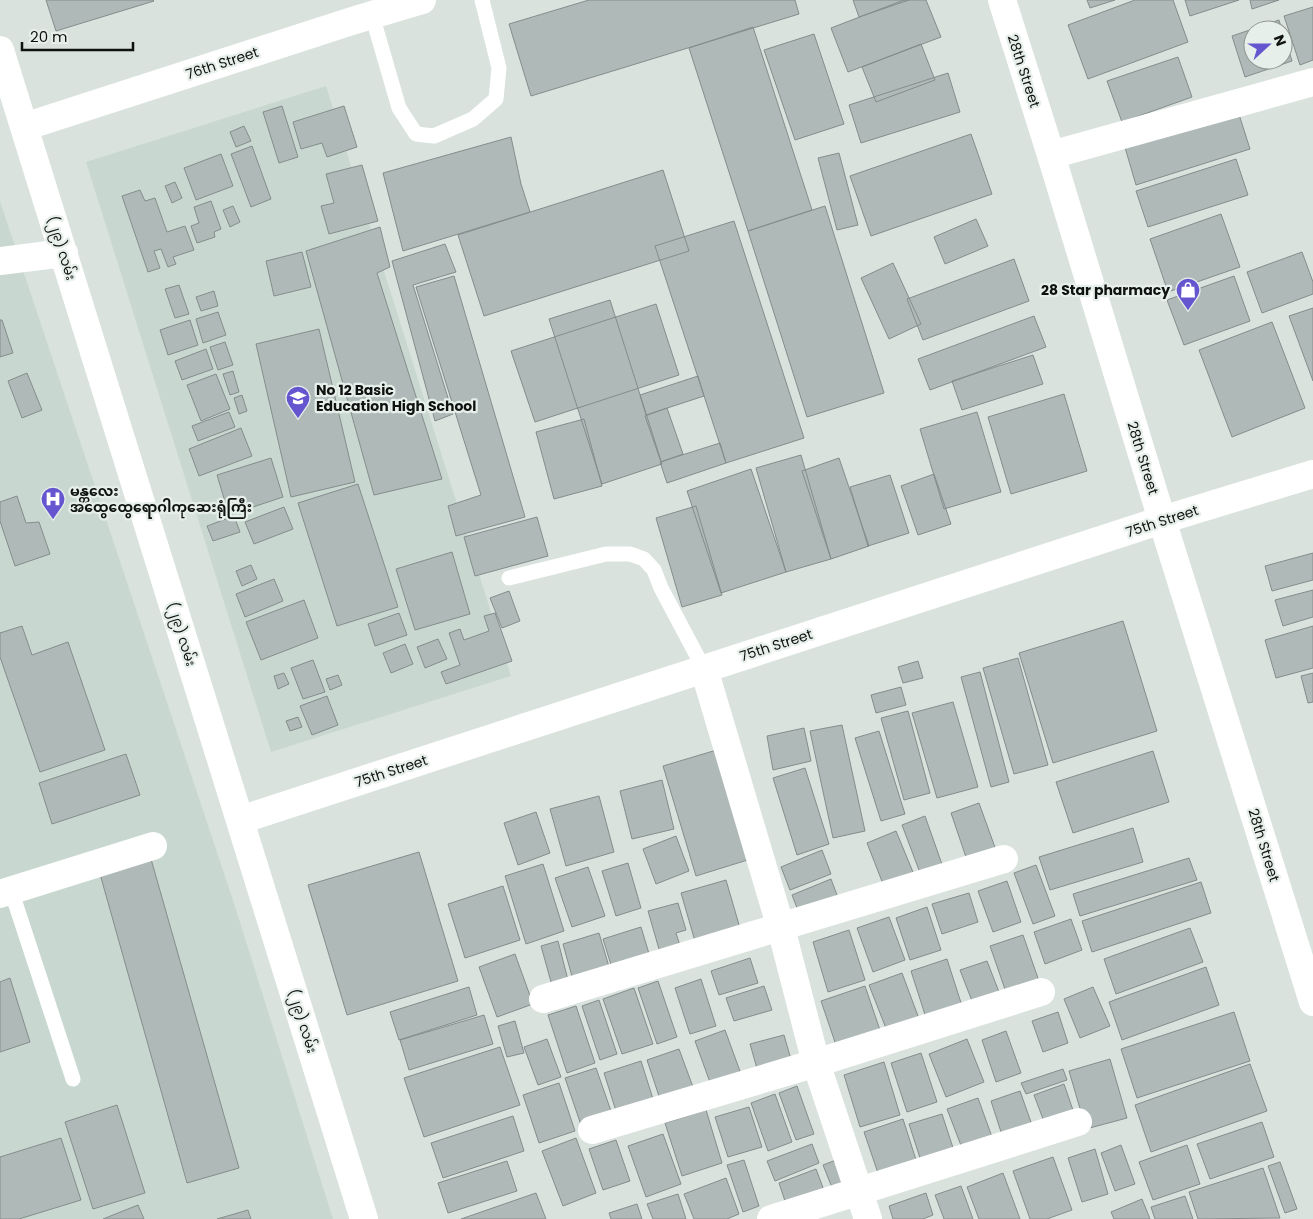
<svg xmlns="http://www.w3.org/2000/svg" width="1313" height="1219" viewBox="0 0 1313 1219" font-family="Poppins,'Noto Sans Myanmar',sans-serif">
<rect width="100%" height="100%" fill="#d9e2dd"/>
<path fill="#c8d8d0" d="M326,86l185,590 -240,76 -185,-590z
M0,201l233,699 100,319h-333z"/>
<path fill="#afb9b8" stroke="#848d8c" d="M46,0h107l1,1 -98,30z
M589,0h206l4,14 -268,82 -22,-72z
M853,0h56l-50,17z
M904,0h22l15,37 -93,35 -17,-44z
M1087,0h28l-25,8z
M1135,0h38l15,42 -100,37 -20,-54z
M1185,0h54l-49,16z
M1250,0h29l-27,9z
M1313,7v53l-13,5 -16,-49z
M1279,20l3,10h-29v30h30v-28l9,29 -47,16 -13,-41z
M753,27l59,183 -64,21 -59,-183z
M814,34l30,90 -49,16 -31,-90z
M921,44l14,36 -59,22 -14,-35z
M1178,57l14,40 -70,25 -15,-41z
M948,73l12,39 -99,31 -12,-38z
M282,106l16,51 -19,6 -16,-51z
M344,106l13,41 -30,10 -5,-14 -21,6 -8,-27z
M1237,108l13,41 -114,36 -12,-41z
M244,126l7,15 -15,6 -6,-15z
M971,134l21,60 -121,42 -21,-60z
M511,137l10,47 9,28 -127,39 -20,-78z
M252,146l19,53 -20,8 -20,-53z
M839,153l19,72 -21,5 -19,-72z
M221,154l12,32 -37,14 -12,-32z
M1236,159l12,36 -100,32 -12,-36z
M362,165l16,56 -49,13 -8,-28 13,-3 -8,-29z
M663,170l26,81 -205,65 -26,-81z
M175,182l7,16 -10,5 -7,-17z
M140,190l5,11 10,-3 12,34 18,-6 9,24 -21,7 3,7 -8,3 -7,-18 -7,2 6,17 -12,4 -26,-76z
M211,201l10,28 -7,3 1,5 -18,6 -6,-17 8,-3 -5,-16z
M233,206l7,16 -10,5 -7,-17z
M825,206l59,187 -77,24 -59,-186z
M1221,214l19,53 -72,25 -18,-53z
M976,219l12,27 -43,18 -11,-27z
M734,221l70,217 -78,25 -71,-217z
M380,227l10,40 -13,6 65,206 -68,16 -68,-244z
M445,244l11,28 -43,13 40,129 -18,7 -43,-160z
M302,252l9,35 -37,9 -8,-35z
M1302,252l11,30v12l-51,19 -15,-41z
M1014,259l15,42 -106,39 -16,-41z
M893,263l28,61 -32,15 -28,-61z
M454,276l71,241 -69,19 -8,-30 33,-11 -65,-208z
M1234,276l16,45 -66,24 -17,-45z
M179,285l10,29 -14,4 -10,-29z
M214,291l4,15 -17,5 -5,-14z
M610,300l52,164 -60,20 -53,-165z
M656,304l23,71 -144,47 -24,-71z
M1313,308v73l-24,-65z
M218,312l8,23 -23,8 -7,-24z
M1034,316l12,31 -116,43 -12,-31z
M0,320h2l11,33 -13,4z
M190,320l8,25 -30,10 -8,-25z
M1272,322l33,86 -73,29 -33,-87z
M319,329l36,153 -64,15 -35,-153z
M225,342l8,23 -15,5 -8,-23z
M206,349l7,20 -31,11 -7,-19z
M1033,355l10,29 -81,26 -10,-29z
M233,371l6,21 -9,3 -7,-21z
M27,373l15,37 -20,8 -14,-37z
M216,374l14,35 -29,12 -14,-36z
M698,376l6,20 -58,19 -6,-20z
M1064,394l23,77 -76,23 -23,-77z
M242,395l5,16 -8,3 -5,-16z
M667,408l16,46 -22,8 -16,-46z
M229,412l6,15 -37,14 -6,-15z
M977,412l24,80 -57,17 -24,-80z
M584,419l18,67 -48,13 -18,-67z
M241,428l11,28 -53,20 -10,-27z
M720,443l6,20 -59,20 -7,-21z
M801,455l30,104 -45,13 -30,-104z
M271,458l12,39 -54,18 -12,-40z
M839,458l30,88 -38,13 -29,-88z
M751,469l35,103 -65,21 -34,-102z
M934,474l17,50 -33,11 -17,-49z
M890,475l19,58 -41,13 -18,-59z
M358,484l40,123 -61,19 -39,-123z
M17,496l9,27 13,-1 11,32 -35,12 -15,-45v-19z
M696,506l26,89 -40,12 -26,-89z
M284,507l9,22 -39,15 -9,-22z
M234,516l6,16 -27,9 -6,-15z
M537,517l11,39 -73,20 -11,-39z
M452,552l18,62 -55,16 -19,-61z
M1313,553v27l-41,11 -7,-25z
M251,565l6,14 -15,7 -6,-15z
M274,579l9,22 -38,16 -9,-23z
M1313,590v27l-30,9 -8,-26z
M509,591l11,30 -18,7 -12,-30z
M304,600l14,38 -57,22 -15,-38z
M399,613l8,22 -32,11 -7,-22z
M495,613l17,48 -66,23 -5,-12 19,-7 -11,-32 11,-4 4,11 25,-9 -5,-15z
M1123,621l34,110 -104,32 -34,-110z
M22,626l10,29 36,-13 37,108 -65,22 -40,-115v-24z
M1313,626v42l-37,10 -11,-38z
M438,639l9,20 -22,9 -8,-21z
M405,644l8,20 -22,9 -8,-20z
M1018,658l30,107 -34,9 -31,-106z
M313,660l12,32 -22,7 -12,-31z
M918,661l5,17 -20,5 -5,-16z
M980,672l29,110 -18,5 -30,-110z
M284,673l5,11 -11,5 -4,-13z
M1313,673v29l-5,1 -7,-27z
M338,675l4,10 -12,5 -4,-11z
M901,687l5,18 -30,8 -5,-18z
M327,696l11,29 -26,10 -12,-29z
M953,702l25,85 -41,11 -25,-85z
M908,711l22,82 -26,7 -23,-82z
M298,717l4,10 -12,4 -4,-10z
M842,725l23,106 -32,7 -23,-107z
M804,728l7,33 -38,9 -6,-34z
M879,731l26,83 -24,7 -26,-83z
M720,749l34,109 -58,18 -33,-110z
M1153,751l16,51 -96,31 -17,-51z
M126,754l14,41 -88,29 -13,-41z
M805,768l24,76 -32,11 -24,-77z
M662,780l12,49 -42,10 -12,-48z
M599,796l15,56 -48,14 -16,-57z
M979,803l18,50 -29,10 -17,-50z
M536,812l14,41 -32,12 -14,-42z
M925,816l19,54 -22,8 -20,-53z
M1133,828l10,34 -93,28 -11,-33z
M896,831l19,46 -30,12 -18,-46z
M676,836l13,35 -33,13 -13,-35z
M822,850l9,24 -41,16 -9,-23z
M419,852l39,129 -111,34 -39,-130z
M1189,858l8,22 -117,36 -7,-22z
M151,859l88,309 -52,15 -87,-309z
M628,863l13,45 -25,8 -14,-45z
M543,864l21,67 -38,13 -21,-68z
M1036,865l19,51 -22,8 -19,-51z
M588,867l17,49 -33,11 -17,-49z
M831,879l9,24 -39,15 -9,-23z
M726,880l16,55 -45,13 -16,-55z
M1007,881l14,41 -28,10 -15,-41z
M1201,882l10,31 -119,39 -10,-31z
M503,886l17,54 -55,18 -17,-54z
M969,893l9,29 -36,12 -10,-30z
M678,903l8,27 -10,3 5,16 -20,7 -13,-45z
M927,907l14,43 -31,10 -14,-42z
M889,917l16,43 -32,12 -16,-44z
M1071,919l11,31 -37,14 -11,-32z
M641,927l9,30 -38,11 -9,-29z
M1190,928l13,34 -87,32 -12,-35z
M849,930l16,50 -37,12 -15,-50z
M599,933l11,37 -37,10 -10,-36z
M1023,935l17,49 -33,11 -17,-49z
M558,941l11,43 -16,5 -12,-43z
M515,954l18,50 -36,13 -18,-50z
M750,958l8,25 -39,12 -8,-24z
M947,959l16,50 -36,12 -16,-50z
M987,961l12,31 -27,9 -12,-31z
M1206,967l13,38 -97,35 -13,-38z
M902,973l19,51 -32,12 -20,-51z
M10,978l20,64 -30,10v-70z
M701,979l15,47 -26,8 -15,-46z
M658,981l19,56 -20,7 -19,-56z
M764,986l8,24 -38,11 -8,-23z
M865,986l17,50 -44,15 -17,-50z
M469,987l8,28 -78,25 -9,-28z
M1093,987l17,39 -30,12 -16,-39z
M634,988l19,56 -31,10 -19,-55z
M599,1000l18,54 -17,6 -18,-54z
M576,1006l19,57 -28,10 -19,-58z
M1058,1012l10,31 -25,9 -11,-31z
M1234,1012l16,49 -113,37 -16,-49z
M484,1015l9,29 -84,26 -9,-30z
M515,1021l9,32 -17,4 -9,-31z
M725,1030l16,44 -30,11 -16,-44z
M1006,1031l15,42 -25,9 -14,-42z
M784,1035l8,28 -34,9 -8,-28z
M547,1039l14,38 -23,8 -14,-38z
M967,1039l17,43 -38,15 -17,-43z
M500,1047l20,58 -96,32 -20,-59z
M679,1049l14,38 -33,12 -13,-39z
M921,1053l16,49 -30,10 -16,-49z
M1110,1059l17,59 -41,11 -17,-58z
M641,1061l13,41 -37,12 -13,-41z
M884,1062l16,53 -40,12 -16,-52z
M1250,1064l17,47 -116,41 -16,-47z
M596,1068l16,46 -31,11 -16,-47z
M1063,1069l4,11 -41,14 -5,-11z
M559,1083l16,48 -36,12 -16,-48z
M1064,1084l11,32 -29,11 -12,-32z
M797,1086l17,48 -18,6 -17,-47z
M1020,1091l12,34 -30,10 -11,-34z
M775,1094l17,48 -24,9 -17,-48z
M978,1098l14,39 -30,11 -15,-39z
M117,1105l28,88 -52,16 -28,-87z
M749,1107l13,40 -34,10 -13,-40z
M706,1110l16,53 -40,13 -17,-53z
M942,1114l13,40 -33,10 -13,-40z
M513,1116l11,35 -81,27 -12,-35z
M903,1119l14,44 -38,13 -15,-44z
M1262,1122l12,35 -64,22 -13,-35z
M663,1134l18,50 -35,13 -18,-51z
M61,1138l20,62 -62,19h-19v-62z
M576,1138l20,55 -33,13 -21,-55z
M616,1140l14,41 -27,9 -14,-41z
M812,1144l7,19 -44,18 -8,-20z
M1121,1145l14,39 -20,7 -14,-38z
M1187,1145l13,39 -47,16 -14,-38z
M1095,1149l13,45 -26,8 -14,-44z
M1053,1157l19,53 -25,9h-17l-17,-48z
M744,1160l15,46 -16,6 -16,-47z
M836,1160l11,30 -12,5 -12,-30z
M507,1161l10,30 -69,22 -10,-30z
M1280,1162l17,47 -12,4 -17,-47z
M1263,1168l17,50 -82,1 -9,-27z
M816,1169l9,24 -38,14 -8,-24z
M1003,1173l17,46h-41l-12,-32z
M726,1178l13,36 -12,5h-33l-10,-25z
M961,1186l12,33h-29l-9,-24z
M536,1193l10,26h-85z
M926,1193l7,22 -10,4h-30l-4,-13z
M678,1194l8,25h-33l-6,-15z
M1185,1196l8,23h-38l-4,-12z
M1142,1199l8,20h-36l-3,-7z
M637,1204l5,15h-31l-2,-6z
M138,1205l6,14h-41z
M248,1210l3,9h-34z"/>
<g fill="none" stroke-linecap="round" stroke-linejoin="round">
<path stroke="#fff" stroke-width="15" d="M372,15l27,93 17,26 18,2 39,-17 23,-20 3,-31 -17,-68
M509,578l97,-24h24l14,5 10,11 7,18 43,81
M11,890l62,189"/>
<path stroke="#fff" stroke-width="28" d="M1002,0l49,155 111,365 151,482
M0,50l364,1169
M24,127l328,-106 70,-21
M1051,155l262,-73
M0,261l64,-8
M704,669l77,259 35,135 52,156
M240,820l922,-300 151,-46
M0,894l153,-48
M543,999l461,-140
M592,1130l224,-67 225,-71
M771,1219l307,-97"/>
</g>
<defs>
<symbol id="shop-pin" viewBox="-11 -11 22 30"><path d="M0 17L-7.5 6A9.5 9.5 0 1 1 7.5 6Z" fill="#6556cf" stroke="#e6efea"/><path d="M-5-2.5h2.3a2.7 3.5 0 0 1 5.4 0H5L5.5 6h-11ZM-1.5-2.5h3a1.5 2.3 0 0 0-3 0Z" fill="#fff"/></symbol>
<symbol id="school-pin" viewBox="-11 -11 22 30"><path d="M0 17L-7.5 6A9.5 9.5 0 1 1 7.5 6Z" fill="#6556cf" stroke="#e6efea"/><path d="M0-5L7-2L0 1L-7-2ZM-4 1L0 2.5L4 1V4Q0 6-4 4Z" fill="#fff"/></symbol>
<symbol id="hospital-pin" viewBox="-11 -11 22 30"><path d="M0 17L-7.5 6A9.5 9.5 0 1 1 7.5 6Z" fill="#6556cf" stroke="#e6efea"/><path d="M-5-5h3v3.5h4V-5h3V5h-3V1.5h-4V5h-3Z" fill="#fff"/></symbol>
</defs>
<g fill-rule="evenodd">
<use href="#shop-pin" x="1174" y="276" width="28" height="38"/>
<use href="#school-pin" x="284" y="384" width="28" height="38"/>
<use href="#hospital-pin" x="39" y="485" width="28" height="38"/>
</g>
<g text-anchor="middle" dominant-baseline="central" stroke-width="4.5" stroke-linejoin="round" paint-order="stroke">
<g font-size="14" fill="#0f1210" stroke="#e6efea">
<text transform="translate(222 63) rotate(-18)">76th Street</text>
<text transform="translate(1024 71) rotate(72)">28th Street</text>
<text transform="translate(62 248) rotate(73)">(၂၉) လမ်း</text>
<text transform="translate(1143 458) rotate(73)">28th Street</text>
<text transform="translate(1162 521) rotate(-18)">75th Street</text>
<text transform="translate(182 634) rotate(73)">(၂၉) လမ်း</text>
<text transform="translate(776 645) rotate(-18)">75th Street</text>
<text transform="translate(391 771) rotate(-18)">75th Street</text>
<text transform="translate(1264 845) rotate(73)">28th Street</text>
<text transform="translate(303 1021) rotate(73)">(၂၉) လမ်း</text>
</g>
<g font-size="14" font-weight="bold" fill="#0f1210" stroke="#e6efea" text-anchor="start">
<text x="1170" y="290" text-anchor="end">28 Star pharmacy</text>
<text x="316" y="390">No 12 Basic<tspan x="316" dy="16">Education High School</tspan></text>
<text x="70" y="491">မန္တလေး<tspan x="70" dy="16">အထွေထွေရောဂါကုဆေးရုံကြီး</tspan></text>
</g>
</g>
<g transform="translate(1268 45) rotate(69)"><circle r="24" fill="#e6efea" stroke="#909793"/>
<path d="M0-4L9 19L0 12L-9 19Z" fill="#6556cf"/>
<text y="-8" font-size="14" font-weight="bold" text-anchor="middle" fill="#0f1210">N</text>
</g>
<path d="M22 42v8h111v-8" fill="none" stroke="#0f1210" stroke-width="2.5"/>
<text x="30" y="42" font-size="15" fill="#0f1210" stroke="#e6efea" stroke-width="4" paint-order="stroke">20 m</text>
</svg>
